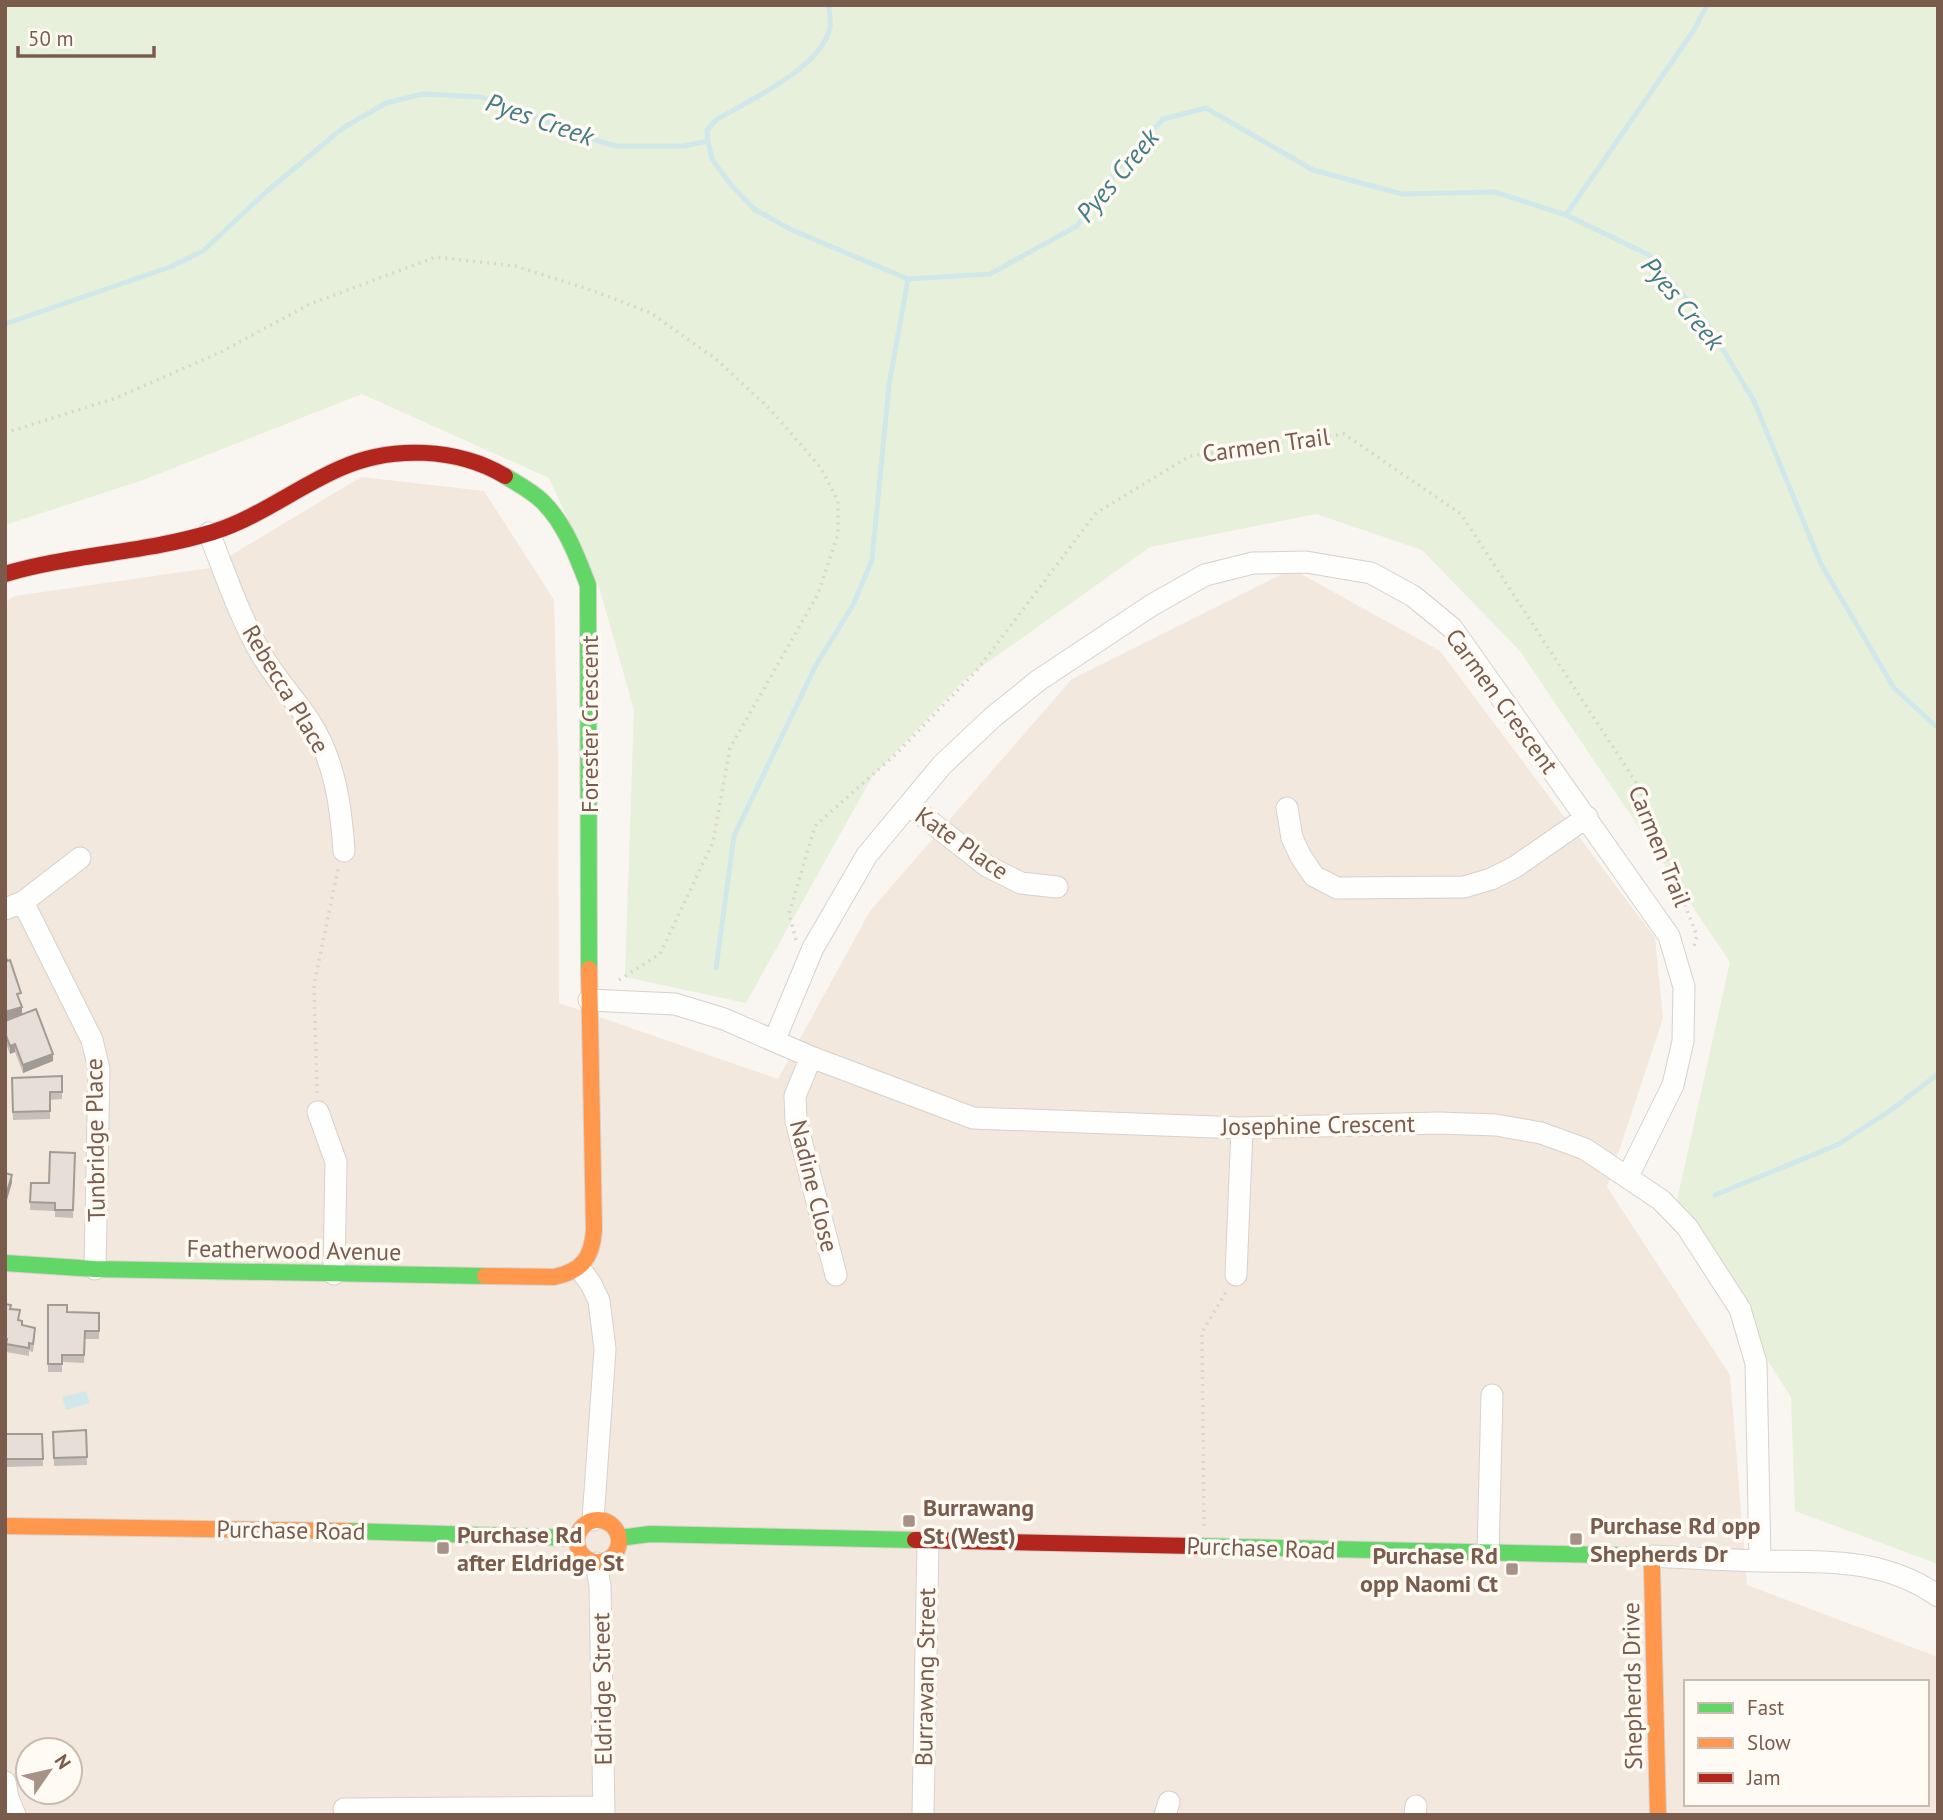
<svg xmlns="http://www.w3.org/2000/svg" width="1943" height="1820" viewBox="0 0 1943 1820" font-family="'PT Sans',sans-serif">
<rect width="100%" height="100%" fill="#f9f5f0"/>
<path fill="#f2e8de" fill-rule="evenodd" d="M361,477l123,14 70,109 4,154 1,249 219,76 92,-168 202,-232 220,-110 148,82 215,287 8,80 -56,169 123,188 17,210 191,72v158h-1933v-1213l10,-6 195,-28zM1686,1682h241v122h-241zM28,1750h42v42h-42z"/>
<path fill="#e7f0db" d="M5,5h1933v1559l-143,-53 -4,-114 -117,-183 56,-252 -210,-311 -98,-101 -106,-36 -166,33 -183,130 -95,100 -126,226 -121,-26 9,-267 -35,-123 -50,-109 -187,-84 -219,86 -138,45z"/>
<path fill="#d0e8ea" d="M86,1391l4,12 -24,7 -4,-13z"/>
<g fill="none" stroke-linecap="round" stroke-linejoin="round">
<path stroke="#d0e8ea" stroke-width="5" d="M708,141l-1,-11 9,-10c32,-19 107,-53 114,-93 1,-6 -1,-15 -1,-22
M1566,215l128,-185 13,-25
M5,324l165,-57 33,-16 63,-59 77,-64 43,-25 37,-9 58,3 41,14 48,22 46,13h68l24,-5 4,18 18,25 24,25 38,21 116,49 82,-5 87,-48 41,-57 45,-50 43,-11 107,62 89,24 93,-2 71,23 83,40 58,68 47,78 67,163 73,124 44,40
M716,968l18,-132 82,-171 37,-60 19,-45 17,-175 19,-106
M1715,1195l122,-50 54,-35 47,-36"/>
<defs>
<path id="street" d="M209,533c16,40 30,82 51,119 14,25 34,46 50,70 25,39 31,84 34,129
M909,805l78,61 34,17 36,4
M1287,808l5,30 9,19 13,19 23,12 127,-1 27,-8 24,-12 72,-50
M23,902l69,138 7,29 -4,200
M5,909l18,-7 57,-44
M589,1000l86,4 49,15 87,38 162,61 269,10 197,-5 57,2 45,8 44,16 76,51 26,27 53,82 16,54 4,198
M775,1039l38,-91 54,-93 75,-90 51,-48 46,-37 113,-75 53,-30 48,-12 53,-1 65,11 42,23 39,32 217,308 15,51 -1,54 -10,44 -45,91
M811,1057l-16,39 1,25 40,154
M318,1112l18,50 -2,112
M580,1269l11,15 8,17 6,48 -12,171
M1236,1275l6,-147
M1488,1554l4,-159
M1652,1556c36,2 73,4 109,5 63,1 122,-4 177,35
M596,1563l4,23 4,229
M5,1782l3,16 7,17
M344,1809l260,-2
M923,1815l5,-275
M1165,1815l4,-13
M1415,1815l1,-9"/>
<path id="fast" d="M505,476c13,8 27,15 38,26 22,22 34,54 45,83l1,384
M5,1263l90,6 390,7
M348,1531l228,7
M619,1538l31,-4 265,6
M1194,1546l458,10v13"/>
<path id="slow" d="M485,1276l69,1c28,-6 38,-19 40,-47l-5,-261
M577 1541a21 21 0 1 1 42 0a21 21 0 1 1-42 0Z
M5,1526l343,5
M1652,1569l6,246"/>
<path id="jam" d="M5,574c68,-20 140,-21 208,-42 47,-15 84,-45 128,-64 51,-23 117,-20 164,8
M915,1540l279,6"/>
</defs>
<use href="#street" stroke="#d7d1cb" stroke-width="23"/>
<use href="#fast" stroke="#d9d2cb" stroke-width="18"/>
<use href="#slow" stroke="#d9d2cb" stroke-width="18"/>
<use href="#jam" stroke="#d9d2cb" stroke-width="18"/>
<path stroke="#dcd5d0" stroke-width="3.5" stroke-dasharray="2 5" stroke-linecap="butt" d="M5,433l111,-35 105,-46 89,-48 126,-47 79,9 76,24 60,23 66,47 53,49 51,59 17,33v33l-20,60 -88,154 -17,94 -53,112 -44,28
M796,940l-7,-26 26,-88 83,-74 79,-82 119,-157 94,-57 154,-22 117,80 178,273 58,149 -4,14
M317,1093l-3,-108 24,-116
M1204,1526l-2,-194 24,-40"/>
<use href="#street" stroke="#fefefd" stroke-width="21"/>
<use href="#fast" stroke="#63d668" stroke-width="16"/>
<use href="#slow" stroke="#ff974d" stroke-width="16"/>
<use href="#jam" stroke="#b3261e" stroke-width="16"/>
</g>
<path fill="#c6bfb9" d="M5,1021l48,40 -30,12 -8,-21 -5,2 -5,-13z
M12,1078l50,14v7l-12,1v19l-37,1z
M75,1153l-2,65 -18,-1v-6l-25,-1 1,-27h18z
M5,1304l6,5 11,16 13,10 -2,17 -4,-1v5l-23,-4v-6h-1z
M48,1305l19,7 32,1v26h-14l-1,24 -22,-1v10h-14z
M86,1430l1,35 -33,1 -1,-34z
M5,1434h37l1,32 -38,1z"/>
<path fill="#a19b96" d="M22,1007v7l-17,6v-8z
M15,1044v8l-5,2v-8z
M53,1054v7l-30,12v-8z
M12,1175v8l-6,20v-8z"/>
<path fill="#e6ded7" stroke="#a19b96" stroke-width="2" d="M5,954l2,7 3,-1 11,33 -4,1 5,13 -17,5z
M36,1009l17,45 -30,11 -8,-21 -5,2 -5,-13v-12z
M62,1076v16h-12v19l-37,1 -1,-34z
M50,1152l25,1 -2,57h-18v-7l-25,-1 1,-19h18z
M5,1173l7,2 -6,20h-1z
M5,1304l6,1 -1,4 10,1 -2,10 4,1v4l13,3 -2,16 -4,-1v5l-23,-4 1,-5 -2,-1z
M48,1305h19v7l32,1v18h-14l-1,24h-22v9h-14z
M86,1430l1,27 -33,1 -1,-26z
M5,1434h37l1,25h-38z"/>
<g fill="#a69286" stroke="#fffaf3" stroke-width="2.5">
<rect x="902" y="1514" width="14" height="14" rx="3.5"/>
<rect x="1569" y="1532" width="14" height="14" rx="3.5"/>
<rect x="436" y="1541" width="14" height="14" rx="3.5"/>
<rect x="1505" y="1562" width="14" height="14" rx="3.5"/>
</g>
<g text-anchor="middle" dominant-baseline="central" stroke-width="7" stroke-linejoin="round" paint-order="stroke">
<g font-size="24" fill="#7a5c4d" stroke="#fffaf3">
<text transform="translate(1266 445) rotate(-8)">Carmen Trail</text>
<text transform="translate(286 689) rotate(59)">Rebecca Place</text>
<text transform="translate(1502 701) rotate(54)">Carmen Crescent</text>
<text transform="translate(589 724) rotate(-90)">Forester Crescent</text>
<text transform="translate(962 843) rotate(35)">Kate Place</text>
<text transform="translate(1660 846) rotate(68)">Carmen Trail</text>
<text transform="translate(1318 1125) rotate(-1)">Josephine Crescent</text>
<text transform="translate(95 1140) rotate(-91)">Tunbridge Place</text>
<text transform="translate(814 1186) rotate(76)">Nadine Close</text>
<text transform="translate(294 1250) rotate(1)">Featherwood Avenue</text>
<text transform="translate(291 1530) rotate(1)">Purchase Road</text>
<text transform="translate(1261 1548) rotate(2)">Purchase Road</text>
<text transform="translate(925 1677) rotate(-89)">Burrawang Street</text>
<text transform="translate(1632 1686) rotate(-91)">Shepherds Drive</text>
<text transform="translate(602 1689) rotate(-91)">Eldridge Street</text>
</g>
<g font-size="24" font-weight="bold" fill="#7a5c4d" stroke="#fffaf3" text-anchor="start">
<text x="923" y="1507">Burrawang<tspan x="923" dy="28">St (West)</tspan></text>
<text x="1590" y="1525">Purchase Rd opp<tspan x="1590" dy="28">Shepherds Dr</tspan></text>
<text x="457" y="1534">Purchase Rd<tspan x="457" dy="28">after Eldridge St</tspan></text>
<text x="1498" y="1555" text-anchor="end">Purchase Rd<tspan x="1498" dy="28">opp Naomi Ct</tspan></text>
</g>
<g font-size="26" font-style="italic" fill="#437c86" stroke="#fffaf3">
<text transform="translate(540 119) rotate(19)">Pyes Creek</text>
<text transform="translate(1117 175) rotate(-50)">Pyes Creek</text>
<text transform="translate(1683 303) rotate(50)">Pyes Creek</text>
</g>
</g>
<rect width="1943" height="1820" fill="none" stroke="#7a5c4d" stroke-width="14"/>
<rect x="1684" y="1680" width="245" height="126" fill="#fffaf3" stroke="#cabbb1" stroke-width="2"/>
<rect x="1698" y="1703" width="35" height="10" fill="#63d668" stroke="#cabbb1" stroke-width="2"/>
<text x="1747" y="1715" font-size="21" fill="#7a5c4d">Fast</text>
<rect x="1698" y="1738" width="35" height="10" fill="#ff974d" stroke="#cabbb1" stroke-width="2"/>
<text x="1747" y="1750" font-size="21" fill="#7a5c4d">Slow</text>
<rect x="1698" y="1773" width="35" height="10" fill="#b3261e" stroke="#cabbb1" stroke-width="2"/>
<text x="1747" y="1785" font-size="21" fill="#7a5c4d">Jam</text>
<g transform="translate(49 1771) rotate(56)"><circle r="33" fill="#fffaf3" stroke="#cabbb1" stroke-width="2"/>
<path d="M0-5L12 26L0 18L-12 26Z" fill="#a69286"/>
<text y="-10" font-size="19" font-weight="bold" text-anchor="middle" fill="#7a5c4d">N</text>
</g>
<path d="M18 46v10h136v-10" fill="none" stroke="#7a5c4d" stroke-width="3.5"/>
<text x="28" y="46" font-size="21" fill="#7a5c4d" stroke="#fffaf3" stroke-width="5" paint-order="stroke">50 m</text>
</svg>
